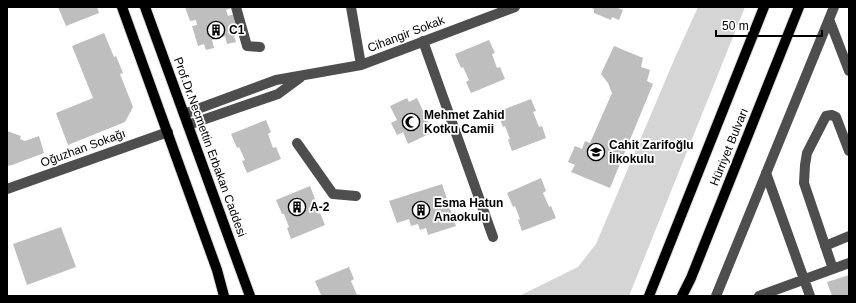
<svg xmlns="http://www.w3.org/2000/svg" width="856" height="303" viewBox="0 0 856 303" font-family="Helvetica,sans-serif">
<rect width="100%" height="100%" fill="#fff"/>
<path fill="#d5d5d5" d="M698,7h47l-116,289h-110l59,-29 18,-23 78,-184z"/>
<path fill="#bebebe" d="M58,7h39l2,6 -33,13z
M185,7h49l-8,3 2,6 6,-2 6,20 -6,2 2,6 -9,2 -2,-8 -13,4 2,8 -8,2 -2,-6 -6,2 -6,-20 5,-1 -1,-5 -6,1z
M589,7h30l-1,1 5,2 -4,10 -7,-3 -1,3 -17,-7v-4z
M104,33l10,24 2,-1 7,17 -3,1 13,33 -8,15 -57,23 -12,-32 37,-15 -21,-52z
M489,40l6,13 -3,1 5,14 3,-1 5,12 -34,14 -5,-11 3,-2 -6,-13 -2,1 -6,-14z
M614,46l29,12 -2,9 9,3 -3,11 6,3 -43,104 -39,-16 4,-7 -7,-3 7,-16 7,3 3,-8 5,2 22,-50 -4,-10 -7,-9z
M407,98l2,4 8,-4 16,34 -25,12 -5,-12 -6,3 -6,-12 6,-3 -7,-14z
M531,99l5,12 -3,1 6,15 3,-1 4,12 -34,13 -4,-11 2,-1 -5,-13 -2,1 -6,-15z
M266,120l5,12 -3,2 5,14 3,-1 5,12 -34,14 -5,-12 3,-1 -6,-13 -2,1 -6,-14z
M7,131l14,5 -1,3 5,2 14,-5 5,17 -32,12 -5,1z
M541,178l5,13 -3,2 6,14 2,-1 5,12 -34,13 -4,-11 2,-1 -5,-13 -2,1 -6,-14z
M442,184l14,42 -28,9 -2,-7 -6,2 -2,-6 -7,2 -2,-7 -12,4 -8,-22z
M310,186l5,13 -3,1 6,14 2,-1 5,12 -34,14 -4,-11 2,-1 -5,-13h-2l-6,-14z
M61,227l15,40 -49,18 -14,-41z
M349,267l5,12 -3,2 6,14 2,-1 1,2 -39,-1 -6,-14z
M849,275v21h-17l-5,-14z"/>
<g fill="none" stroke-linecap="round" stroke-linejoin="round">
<defs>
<path id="major" d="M122,7l95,263 7,26
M145,7l105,289
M649,296l115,-289
M682,296l9,-18 108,-271"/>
</defs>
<use href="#major" stroke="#dbdbdb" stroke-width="12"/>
<path stroke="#4e4e4e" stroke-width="10" d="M236,7l11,39 13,1
M351,7l10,58
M829,19l20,52
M423,41l70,196
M184,114l92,-34 85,-15 154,-58
M188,125l90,-31 23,-17
M297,143l36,51 23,2
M766,173l44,123
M7,189l161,-57
M825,246l24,-10
M833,269l-29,-86 1,-18 2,-12 19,-37 6,-1 4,2 13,34
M716,296l118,-289
M759,296l90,-33"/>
<use href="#major" stroke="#000" stroke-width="10"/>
</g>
<defs>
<symbol id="building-ring" viewBox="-11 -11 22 22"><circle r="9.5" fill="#fff" stroke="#000" stroke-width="1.5"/><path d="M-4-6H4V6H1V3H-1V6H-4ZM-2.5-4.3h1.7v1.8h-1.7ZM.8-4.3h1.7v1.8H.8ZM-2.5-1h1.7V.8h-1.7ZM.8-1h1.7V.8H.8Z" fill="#000"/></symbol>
<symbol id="mosque-ring" viewBox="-11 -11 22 22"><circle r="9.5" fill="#fff" stroke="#000" stroke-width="1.5"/><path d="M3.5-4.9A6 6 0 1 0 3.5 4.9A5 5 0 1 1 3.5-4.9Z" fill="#000"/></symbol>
<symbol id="school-ring" viewBox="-11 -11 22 22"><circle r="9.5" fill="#fff" stroke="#000" stroke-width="1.5"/><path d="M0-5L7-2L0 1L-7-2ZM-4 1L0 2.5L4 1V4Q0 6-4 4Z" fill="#000"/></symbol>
</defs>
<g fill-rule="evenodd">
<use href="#building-ring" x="206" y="20" width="20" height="20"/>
<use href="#mosque-ring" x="401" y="112" width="20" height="20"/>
<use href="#school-ring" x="586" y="142" width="20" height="20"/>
<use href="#building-ring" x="287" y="197" width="20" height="20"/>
<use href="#building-ring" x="411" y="200" width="20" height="20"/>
</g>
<g text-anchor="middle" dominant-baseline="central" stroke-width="3.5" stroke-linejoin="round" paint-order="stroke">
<g font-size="12" font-weight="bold" fill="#000" stroke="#fff" text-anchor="start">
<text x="229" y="30">C1</text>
<text x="424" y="115">Mehmet Zahid<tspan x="424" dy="14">Kotku Camii</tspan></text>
<text x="609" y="145">Cahit Zarifoğlu<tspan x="609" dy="14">İlkokulu</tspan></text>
<text x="434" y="203">Esma Hatun<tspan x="434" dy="14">Anaokulu</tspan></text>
<text x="310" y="207">A-2</text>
</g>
<g font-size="12" fill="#000" stroke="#fff">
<text transform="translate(406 34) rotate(-21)">Cihangir Sokak</text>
<text transform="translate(210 147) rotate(70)">Prof.Dr.Necmettin Erbakan Caddesi</text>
<text transform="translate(729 147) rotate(-68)">Hürriyet Bulvarı</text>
<text transform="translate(83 148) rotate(-20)">Oğuzhan Sokağı</text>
</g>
</g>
<rect width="856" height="303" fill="none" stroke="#000000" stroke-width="16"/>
<path d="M716 30v6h106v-6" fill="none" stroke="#000000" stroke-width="2"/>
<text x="722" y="30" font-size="12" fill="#000000" stroke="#ffffff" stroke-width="3" paint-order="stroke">50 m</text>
</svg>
